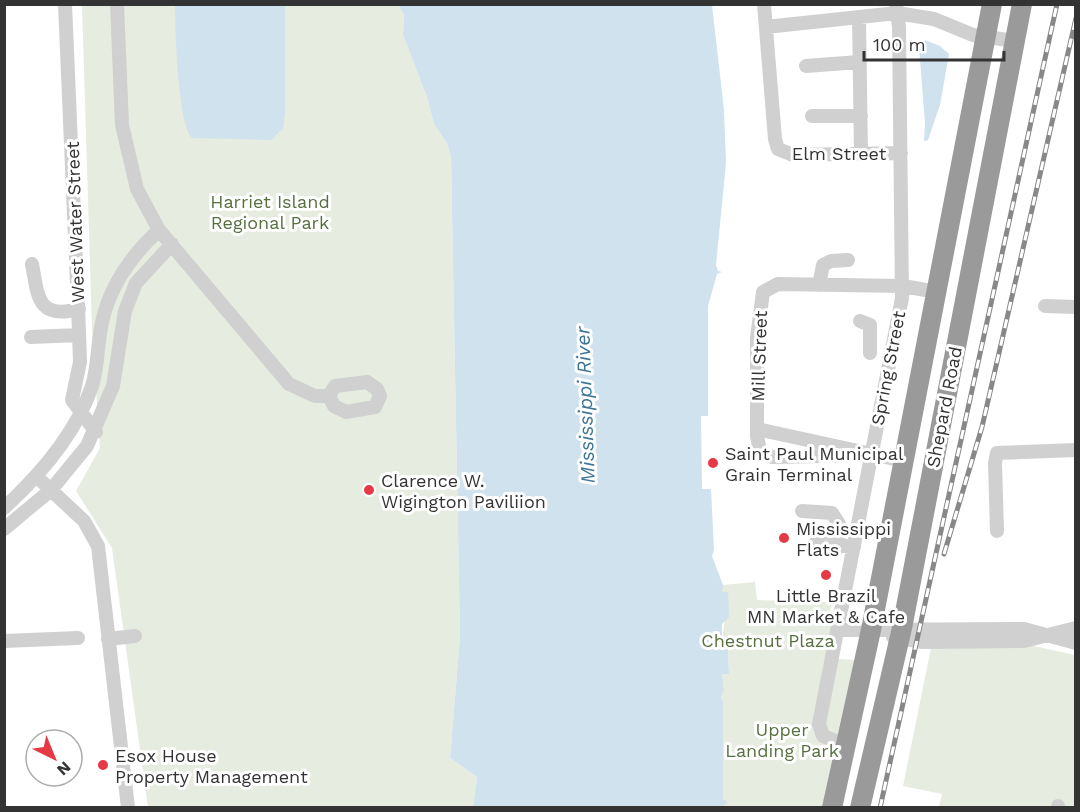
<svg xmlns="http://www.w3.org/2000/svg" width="1080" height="812" viewBox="0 0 1080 812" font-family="'Work Sans',sans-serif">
<rect width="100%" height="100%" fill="#fff"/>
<path fill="#e6ecdf" d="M82,5h316l6,10 -1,20 24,62 7,27 13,19 4,15 9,479 -10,121 27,19 -4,30h-325l-36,-259 -36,-57 24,-43 -8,-119z
M755,582l2,18 75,2 -3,15 5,1 -7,40 30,2 -33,147h-102l3,-3 -3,-5 1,-96 -2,-5 3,-8 -2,-16 7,-1 -1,-24 -6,-7 6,-50h-6v-7z
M1034,646l41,9v152h-136l3,-13 -39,-8 28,-138z"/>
<path fill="#cfe2ee" d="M175,5h110v108l-2,15 -12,12 -79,-2c-14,-13 -17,-110 -17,-133z
M398,5h314l12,105 2,53 -10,102 2,6 4,1 -5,2 -9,32v110h-7l1,73h9l3,61 -2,6 11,29 -1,7h6l1,25 -7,7v18l6,7 1,25h-7l2,16 -3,8 2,5v96l5,3 -6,5h-249l4,-30 -27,-19 10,-121 -9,-479 -4,-15 -13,-19 -7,-27 -24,-62 1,-20z
M925,40l15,6 9,8 -9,51 -12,35 -4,1 1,-18 -6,-76z"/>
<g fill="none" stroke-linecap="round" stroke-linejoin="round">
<path stroke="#d0d0d0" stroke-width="14" d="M65,4l14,327 1,31 -8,38 24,32
M117,4l5,121 15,64 22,41 130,154 26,12h14
M764,4l11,135 3,10 15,6 108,-2
M859,17l2,137
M766,27l131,-14 37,6 39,16 42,6
M806,66l53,-4
M812,116h49
M32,264c6,32 5,56 47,45
M819,285l4,-20 8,-4 17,-1
M1045,306l31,1
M860,321l10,4v28
M31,337l48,-2
M367,382l10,7 3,7 -5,11 -29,5 -12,-6 -5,-10 6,-10z
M757,429l147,32
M872,455l-100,2 -12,-6 -3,-15v-98l6,-46 15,-8 125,2 34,6
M36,476l48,45 14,25 30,262
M4,508c37,-34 72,-74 88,-122 7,-23 5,-46 11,-68 9,-36 30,-64 56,-88
M802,511l30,2 7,11 -1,21 16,2
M4,529l47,-39 36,-44 26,-60 12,-75 11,-28 36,-39
M997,531l-2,-68 2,-10 79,-3
M838,545v3l-23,-1 3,-11 4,-3 17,1
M837,630l187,-1 52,14
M893,637l30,5 101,-1 52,-13
M108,639l27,-3
M4,641l74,-3
M846,745l-23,-9 -4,-12 83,-426 -3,-271 -3,-23
M1058,808v-2"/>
<path stroke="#9a9a9a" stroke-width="20" d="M832,808l39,-178 121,-626
M860,808l42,-180 120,-624"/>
<defs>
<path id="rail" d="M944,554l38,-127 94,-409
M880,808l177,-804"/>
</defs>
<use href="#rail" stroke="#888" stroke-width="5"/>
<use href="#rail" stroke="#fff" stroke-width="3" stroke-dasharray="9" stroke-linecap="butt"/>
</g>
<g fill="#e63946" stroke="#fff" stroke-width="2">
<circle cx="713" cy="463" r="6"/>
<circle cx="369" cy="490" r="6"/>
<circle cx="784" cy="538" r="6"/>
<circle cx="826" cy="575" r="6"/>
<circle cx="103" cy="765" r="6"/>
</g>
<g text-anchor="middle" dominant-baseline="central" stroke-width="6" stroke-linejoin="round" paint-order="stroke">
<g font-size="18" fill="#333" stroke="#fff">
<text x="839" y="153">Elm Street</text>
<text transform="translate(75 222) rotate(-92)">West Water Street</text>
<text transform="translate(759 356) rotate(-88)">Mill Street</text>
<text transform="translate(888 368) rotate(-79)">Spring Street</text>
<text transform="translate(944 407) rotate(-79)">Shepard Road</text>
</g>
<g font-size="18" fill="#56703f" stroke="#fff">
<text x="270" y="201">Harriet Island<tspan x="270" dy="21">Regional Park</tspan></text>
<text x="768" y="640">Chestnut Plaza</text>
<text x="782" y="729">Upper<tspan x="782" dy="21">Landing Park</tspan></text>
</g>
<g font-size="18" fill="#333" stroke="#fff" text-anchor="start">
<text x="725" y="453">Saint Paul Municipal<tspan x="725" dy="21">Grain Terminal</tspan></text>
<text x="381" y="480">Clarence W.<tspan x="381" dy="21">Wigington Paviliion</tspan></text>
<text x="796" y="528">Mississippi<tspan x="796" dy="21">Flats</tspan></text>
<text x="826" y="595" text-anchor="middle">Little Brazil<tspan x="826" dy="21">MN Market &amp; Cafe</tspan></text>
<text x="115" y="755">Esox House<tspan x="115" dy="21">Property Management</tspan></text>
</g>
<g font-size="20" font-style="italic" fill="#3f7597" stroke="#fff">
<text transform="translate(585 405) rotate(-92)">Mississippi River</text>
</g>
</g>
<rect width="1080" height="812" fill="none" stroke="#333333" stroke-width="12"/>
<g transform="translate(54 758) rotate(137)"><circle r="28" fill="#ffffff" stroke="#adadad" stroke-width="1.5"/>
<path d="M0-4.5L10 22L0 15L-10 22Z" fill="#e63946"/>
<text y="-9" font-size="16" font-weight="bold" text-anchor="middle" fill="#333333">N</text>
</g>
<path d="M864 51v9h140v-9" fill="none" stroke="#333333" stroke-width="3"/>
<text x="873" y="51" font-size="18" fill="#333333" stroke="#ffffff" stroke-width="4.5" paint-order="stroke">100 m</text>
</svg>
